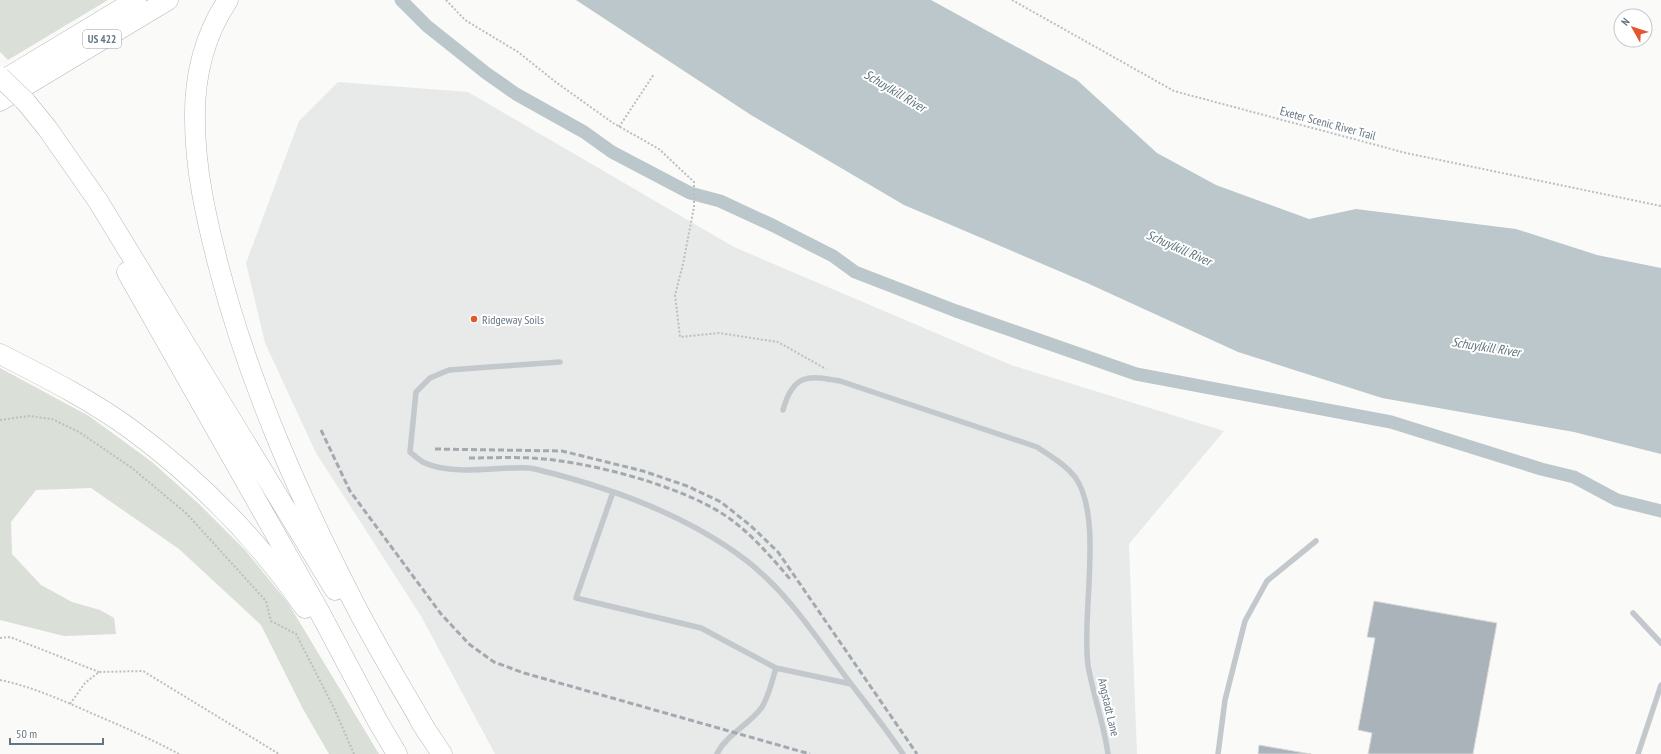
<svg xmlns="http://www.w3.org/2000/svg" width="1661" height="754" viewBox="0 0 1661 754" font-family="'PT Sans Narrow',sans-serif">
<rect width="100%" height="100%" fill="#fafaf8"/>
<path fill="#e8e9e9" d="M338,82l130,10 266,155 277,118 213,66 -95,113 8,210h-642l-74,-138 -105,-163 -51,-110 -19,-80 53,-142z"/>
<path fill="#dadfd7" d="M0,0h108l-100,60 -8,-8z
M0,368l89,48 63,46 47,42 46,46 43,53 91,151h-50l-26,-45 -42,-84 -82,-76 -88,-61 -55,2 -25,32 1,32 29,31 31,17 28,8 14,8 2,16 -52,2 -64,-16z"/>
<path fill="#bbc7cb" d="M576,0h355l146,80 80,73 59,32 93,34 47,-10 160,20 81,26 64,13v186l-87,-22 -192,-34 -144,-46 -151,-69 -183,-78 -153,-90z"/>
<g fill="none" stroke-linecap="round" stroke-linejoin="round">
<path stroke="#bbc7cb" stroke-width="13" d="M401,0l26,26 59,47 30,21 68,38 28,20 78,41 30,8 52,24 61,31 22,16 101,39 180,63 255,48 150,47 33,8 43,23 44,11"/>
</g>
<path fill="#aab3b9" stroke="#dcdcda" d="M1374,601l123,22 -24,131h-105l4,-21 -14,-3 17,-92 -8,-1z
M1259,745l52,9h-53z"/>
<g fill="none" stroke-linecap="round" stroke-linejoin="round">
<defs>
<path id="motorway" d="M228,0c-24,35 -34,78 -33,120 0,49 11,97 23,144 30,117 80,230 135,337 23,45 49,87 74,131
M0,82l136,-82
M0,101l168,-101
M25,101l22,27 51,73 237,389
M127,272l192,339 58,109 20,34
M0,354c45,23 91,46 132,76 66,49 126,110 173,178
M420,721l22,33"/>
</defs>
<use href="#motorway" stroke="#b4b9bd" stroke-width="21"/>
<path stroke="#bbbfc2" stroke-width="2" stroke-dasharray="2 2" stroke-linecap="butt" d="M446,0l19,20 53,32 39,31 56,40 46,26 35,33v25l-11,57 -8,31 5,42 39,-4 59,9 48,27
M1012,0l162,91 232,62 255,53
M619,127l35,-53
M0,420l29,-4 23,3 27,13 53,36 55,46 79,87 5,20 25,13 38,74 20,46
M0,638l10,-1 89,35
M0,680c34,7 66,22 98,36 28,12 55,24 81,38
M70,704l15,-21 14,-11 44,-1 136,83"/>
<path stroke="#c3c8cc" stroke-width="5.5" d="M560,362l-111,8 -19,8 -14,14 -6,60c5,4 10,9 15,11 24,11 60,6 85,5 8,0 17,-1 25,1 74,18 151,45 212,92 37,29 63,67 90,104 22,30 45,58 66,89
M783,410c10,-36 24,-35 57,-29l197,66c13,9 28,17 38,30 29,40 6,138 13,188 5,30 16,59 20,89
M613,492l-37,106 125,30 75,40 75,16
M1633,613l28,30
M717,754c8,-18 33,-30 45,-47 7,-11 10,-26 14,-39
M1218,754l7,-54 20,-79 22,-40 49,-40
M1638,754l23,-69"/>
<use href="#motorway" stroke="#fff" stroke-width="20"/>
<path stroke="#a2aab0" stroke-width="3" stroke-dasharray="6 3" stroke-linecap="butt" d="M321,430l29,61 91,123 28,30 25,18 30,11 286,81
M435,449l127,2 81,20 44,15 34,16 30,24 27,26 139,202
M469,458c21,0 42,-1 63,0 56,3 157,29 201,63 22,17 39,37 57,58"/>
<defs>
<path id="motorway-bridge" d="M0,77l25,24"/>
</defs>
<use href="#motorway-bridge" stroke="#b4b9bd" stroke-width="21" stroke-linecap="butt"/>
<use href="#motorway-bridge" stroke="#fff" stroke-width="20"/>
</g>
<circle fill="#e4572e" stroke="#fff" stroke-width="1.5" cx="474" cy="319" r="4"/>
<g text-anchor="middle" dominant-baseline="central" stroke-width="4" stroke-linejoin="round" paint-order="stroke">
<rect fill="#fff" stroke="#939fa8" stroke-width="1" x="83" y="30" width="38" height="18" rx="3"/>
<g font-size="11" font-weight="bold" fill="#657683">
<text x="102" y="39">US 422</text>
</g>
<g font-size="12" fill="#657683" stroke="#fff">
<text transform="translate(1328 123) rotate(15)">Exeter Scenic River Trail</text>
<text transform="translate(1109 707) rotate(77)">Angstadt Lane</text>
</g>
<g font-size="12" fill="#657683" stroke="#fff" text-anchor="start">
<text x="482" y="319">Ridgeway Soils</text>
</g>
<g font-size="13" font-style="italic" fill="#60757c" stroke="#fff">
<text transform="translate(895 91) rotate(31)">Schuylkill River</text>
<text transform="translate(1179 248) rotate(24)">Schuylkill River</text>
<text transform="translate(1486 347) rotate(9)">Schuylkill River</text>
</g>
</g>
<g transform="translate(1633 28) rotate(309)"><circle r="19" fill="#ffffff" stroke="#c1c8cd"/>
<path d="M0-3L7 15L0 10L-7 15Z" fill="#e4572e"/>
<text y="-6" font-size="11" font-weight="bold" text-anchor="middle" fill="#657683">N</text>
</g>
<path d="M10 738v6h93v-6" fill="none" stroke="#657683" stroke-width="2"/>
<text x="16" y="738" font-size="12" fill="#657683" stroke="#ffffff" stroke-width="3" paint-order="stroke">50 m</text>
</svg>
